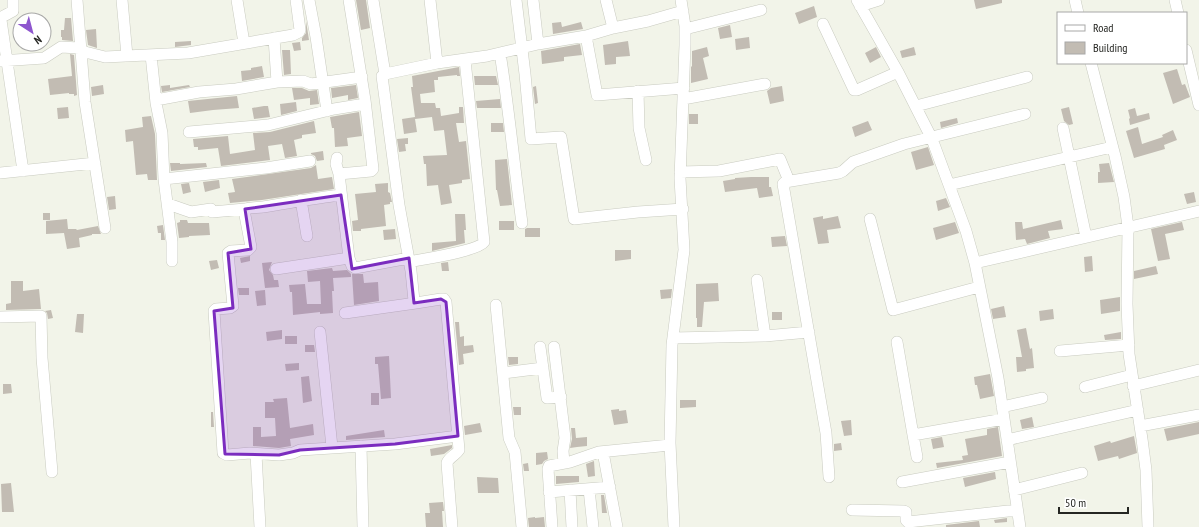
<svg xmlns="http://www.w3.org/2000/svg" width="1199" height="527" viewBox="0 0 1199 527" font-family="'PT Sans Narrow',sans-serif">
<rect width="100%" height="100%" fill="#f2f4e9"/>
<path fill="#c2bcb3" d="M356,0h10l4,28 -9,2z
M974,0h28v3l-26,6z
M814,6l3,11 -18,7 -4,-11z
M65,18h6l2,23 -11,-1v-3h-1v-7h3z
M306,21l3,19 -7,1v-3l4,-5z
M561,22l1,5 19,-5 2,7 -30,5 -1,-11z
M730,25l2,12 -12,2 -2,-11z
M96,29l1,19 -9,-3 -2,-15z
M749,37l1,11 -14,2 -1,-11z
M191,41v4l-16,2v-5z
M628,41l2,15 -14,1v7l-11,1 -2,-20z
M300,42l1,8 -7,1 -2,-8z
M580,44l2,11 -18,2v4l-22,3 -1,-13z
M707,47l2,9 -6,2 5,21 -17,4v-16l1,-1v-15z
M876,47l5,10 -11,6 -5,-10z
M914,47l2,8 -14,3 -2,-7z
M282,50h8l1,24 -7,1z
M70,54l4,1 3,40 -3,1v-2h-5v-1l-19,2 -2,-16 24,-3z
M262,66l2,11 -22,4 -1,-10 10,-1v-2z
M459,67l1,9h-3v-1l-19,2v3h-4l1,12 -15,2 1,9h14l1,5h4l1,8 18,-3v-6h4l1,16h-8l3,19 7,-1 4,38 -8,1v3l-13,2 3,18 -11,2 -3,-20 -11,1 -1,-22h-2l-1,-8 24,-1 -3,-25 -10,1 -2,-14 -17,2 2,13 -13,2 -2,-15 13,-2 -4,-30h2l-1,-11z
M1177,69l5,16 3,-1 5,13 -17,7 -10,-31z
M474,76h22l2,9h-23z
M103,85l1,9 -12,2 -1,-9z
M170,85v3l19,-3 1,2 -28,5 -1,-6z
M356,85l2,13 -10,2v-5l-16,3 -1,-10z
M536,86l2,17 -3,1 -2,-17z
M782,86l2,15 -14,3 -3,-13 4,-3z
M292,88h10l7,3 8,-1 2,14 -9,1v-7l-16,2z
M237,96l2,12 -26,2 -23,3 -2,-12z
M500,99l1,9h-24l-1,-7z
M296,102l1,9 -16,4 -1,-11z
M264,106h4l2,11 -16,2 -2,-11z
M68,107l1,11 -11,1 -1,-11z
M1069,107l4,17 -4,1 -5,-4 -3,-12z
M1135,108l2,8 12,-3 1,6 -20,6 -1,-6 1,-1 -2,-8z
M359,112l3,24 -15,2 1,8 -13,1 -1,-19h-2l-2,-11z
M689,114h9v10h-9z
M151,116l4,18 2,46h-9l-1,-6 -11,1 -3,-34 -7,1 -1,-12 18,-3 -1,-10z
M957,118l1,5 -17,5 -1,-6z
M314,121l2,12 -14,2v3l-8,2 3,16 -12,2 -3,-14 -14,2 2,14 -49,6 -3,-18 -20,2v-3h-4l-1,-8 35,-3 2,18 25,-4 -2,-17 17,-1z
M868,121l4,9 -17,7 -3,-10z
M491,123h12l1,9h-13z
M1138,127l4,17 21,-7 -1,-2 11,-5 4,10 -13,5 1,4 -31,9 -8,-27z
M408,138v6h-3l1,7 -7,1 -2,-13z
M928,147l6,18 -18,5 -5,-18z
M323,151l1,9 -7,1 -2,-5 -4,-2v-1z
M507,159l5,46 -12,1 -3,-16h-1l-1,-30z
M170,163h10v1l26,-1 1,4 -36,4z
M1109,163l5,19 -16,1v-11h2l-1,-8z
M316,165l2,14 14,-2 2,12 -72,11 -32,3 -2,-10 7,-1 -3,-13 79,-11z
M751,177h18v10h2l2,9 -14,2 -2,-10 -32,4 -2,-11 12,-2v-1z
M219,180l1,8 -15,4 -2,-10z
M189,183l2,9 -8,2 -2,-10z
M388,183v9l2,1 2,9h-2v2l-6,1 2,21 -25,3v2h-8l-1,-10 6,-1 -3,-26 21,-2 -1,-8z
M1194,192l2,10 -9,2 -3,-10z
M115,196l1,13 -7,1 -2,-13z
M946,198l4,9 -12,4 -2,-10z
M43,213h7v7h-7z
M455,214h10l1,16h-2l1,13 -33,8v-8l24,-2z
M823,216v3l15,-3 3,12 -14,2 2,13 -11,1 -5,-26z
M67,219l1,10h8l1,1 21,-4 3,8h-9v1l-13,3 1,9 -13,2 -3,-16 -18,1v-13z
M180,220h7l1,3h21l1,12 -21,1v1l-10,1 -2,-15 3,-1z
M1061,220l2,9 -15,2 2,7 -23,6 -2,-5 -9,1 -1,-18h7l1,7z
M499,221h15v9h-15z
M955,222l4,11 -23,7 -3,-12z
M1182,222l2,8 -19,4 5,25 -12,2 -7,-32z
M163,225l2,15h-4v-7h-3l-1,-7z
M527,228h13v9h-15v-8z
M395,229l1,10 -12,1 -1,-10z
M785,236l2,10 -15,1 -1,-10z
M615,250h16v9l-16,2z
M250,256v5l-9,2 -1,-5z
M1092,256l1,15 -8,1 -1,-15z
M217,260l2,8 -8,2 -2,-9z
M272,262l-3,8 4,5 1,5h4l1,7 -14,1 -3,-25z
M448,262l1,9h-7l-1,-8z
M1156,266l2,8 -24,5v-8z
M332,268l1,3 14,-1 4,4v3l-18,1 1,13h-2l1,22 -13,1v-2l-27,3 -1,-23h-2l-1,-7 16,-1 2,20h14l-1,-23 -12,1 -1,-11z
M352,274h11l1,9 14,-1 1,19 -25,4z
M11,281h12v10l16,-2 2,20 -35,1v-6l5,-1z
M718,283l1,18 -15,1 -2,25h-5v-9h-1v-34z
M238,288h11v7h-10z
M672,289l-1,9 -10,1 -1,-9z
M265,290l1,15 -9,1 -2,-15z
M1120,297v14l-19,3 -1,-14z
M1004,306l2,11 -13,2 -2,-10z
M1053,309l1,10 -14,2 -1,-10z
M51,310l2,8 -5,1 -1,-6 -2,-2z
M772,312h10v8h-10z
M77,314h7l-1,19 -8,-1z
M455,322h4l1,15 4,-1v10l9,-1 1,7 -11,2 1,10 -5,1z
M1026,328l4,21 2,-1 2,20 -8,1v2l-9,1 -1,-15h6l-5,-27z
M282,330v9l-15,2 -1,-9z
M1121,332v7l-16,1 -1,-5z
M285,336h12v8h-12z
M305,345h9l1,7h-10z
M389,356l2,42 -10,1 -3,-35h-3v-7z
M508,357h10v7l-9,1z
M299,363v7l-13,1 -1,-7z
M990,374l4,22 -14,3 -3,-14h-2l-1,-8z
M309,376l3,25 -9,2 -2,-26z
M3,384h8l1,9 -9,1z
M371,393h8v12h-8z
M287,398l3,30 23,-4 1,11 -24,4 1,7 -12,2 -26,-2v-19h8v10l15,-1 -1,-18h-10v-16h9l-1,-3z
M680,400h16v7l-16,1z
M513,407h8v8h-7z
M619,409v2l7,-1 2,13 -14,2 -3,-15z
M211,412h2l1,15h-3z
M1032,417l2,10 -12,2 -2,-9z
M851,420l1,15 -8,1 -3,-15z
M1199,422v12l-32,7 -3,-12z
M480,423l2,9 -17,3 -1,-9z
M998,427l4,29 -65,12 -1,-5 27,-3 -1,-4 6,-1 -3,-16 22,-4v-6z
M571,428h4l1,10 11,-1v9l-10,1 -7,1 2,-9z
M384,430l1,7 -39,3v-4z
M1134,436l3,17 -18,6 -1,-3 -20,5 -4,-15 16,-5 1,2z
M942,437l2,10 -11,2 -2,-10z
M841,443l1,7 -8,1v-7z
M452,445v3l-8,6 -13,2 -1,-7z
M547,452l1,7 -4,2 -2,3 -6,1v-12z
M594,461l1,15 -7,1 -2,-13z
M528,463l1,8h-5l-1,-7z
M995,472l1,7 -31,8 -2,-9z
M556,476h23v6l-23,2z
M477,477l21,1 1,15h-21z
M11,483l3,29h-12l-1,-28z
M601,495h3l3,18h-5z
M443,502l1,9h-2l1,16h-17l-1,-14h5l-1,-10z
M535,517v1l9,-1 1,10h-16l-1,-9z
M1007,518v4l-12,1 -1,-3z
M979,521l1,6h-34v-2z"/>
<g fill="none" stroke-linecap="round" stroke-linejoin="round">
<defs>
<path id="street" d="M13,0v11l-11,6 -1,3 22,151
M77,0l8,102 20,126
M122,0l5,56
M237,0l7,43
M309,0l7,37 11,74
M349,0l16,100 8,69 -2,2 -32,3 10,84 3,8 3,2 54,-10
M373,0l12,74
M430,0l7,63
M516,0l9,74 6,65 30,-2 13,82 64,-7 45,-3
M533,0l5,44
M606,0l7,28
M857,0l41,72 34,67 34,92 9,32 23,115 22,149
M1075,0l3,13
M1175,0l3,13
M860,6l19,-6
M823,24l31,66h3l41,-18
M685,29l76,-19
M586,36l11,59 87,-7
M274,38l3,44
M1186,50l13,55
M500,53c9,56 14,113 22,170
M151,55l5,48 6,30 2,46 8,63v19
M0,61l44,-3 17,-11 18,1 6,4 20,5 83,-4 105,-18 6,-3 1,-2 -4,-30
M1091,63l24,93 9,41 4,30 -1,77 2,50 13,85 4,31 2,57
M638,91l1,37 7,32
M683,99l82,-15
M156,100l43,-8 37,-3 41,-7 26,-1 8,3 51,-7
M916,106l111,-29
M1063,128l23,109
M189,132l79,-7 66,-16 31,-5
M337,158l-1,6 3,10
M680,172l39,-1 61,-12 9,22
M0,173l95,-10
M164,179l102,-11 44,-7
M949,185l163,-38
M341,195c-27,3 -52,8 -78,12 -6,1 -14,0 -19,3l7,37 -3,3 -17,1 -3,2 5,53 -3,2 -14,1 -2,2 9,142 4,2 23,-2 29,2 14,-2 7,-3 95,-6 63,-8
M301,200l6,36
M168,204l23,8 20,-3
M212,212l33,-3
M870,219l23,91 86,-23
M409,262c14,-3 69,-11 75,-20l-19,-182
M975,263l224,-52
M276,269l73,-11
M757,280l8,56
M496,305l13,133 6,14 7,75
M345,313l71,-10
M0,317l41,-1 1,42 10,114
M320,332l12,115
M673,338l92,-2 44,-4
M897,342l16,93 91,-16
M540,347l7,51 14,-1
M554,347l11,91 -2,13 1,12
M1060,351l69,-6
M503,373l40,-5
M1133,386l66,-16
M1085,387l47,-12
M1002,407l40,-9
M1140,426l59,-11
M913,435l4,22
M1007,440l131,-30
M361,446l2,81
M603,452l14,75
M256,454l4,73
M829,477l-3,-44 -43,-249 2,-2 54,-9 4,-2 10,-9 51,-18 121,-30
M902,482l108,-20
M589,489l4,38
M570,490l2,37
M1014,490l68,-17
M549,492l61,-5
M852,510l52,1 2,1v8l2,2 109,-12
M452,527l-5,-64c2,-6 9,-8 12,-13l-13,-148 -2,-3h-3l-25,4 -2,-2 -3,-30 -12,-66 -17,-129 3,-2 52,-11 50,-7 51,-12 48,-8 27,-8 35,-7 35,-10
M552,527l-4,-58 1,-3 21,-4 29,-10 71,-7
M674,527l-4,-84 2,-98 12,-95 -4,-72 5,-133v-19l-4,-26"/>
</defs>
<use href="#street" stroke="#c9cbc0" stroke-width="12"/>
<use href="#street" stroke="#fff" stroke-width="11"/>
</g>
<path fill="#7b2cbf" fill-opacity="0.2" stroke="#7b2cbf" stroke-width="3" stroke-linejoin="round" d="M341,195l11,74 57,-11 5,45 27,-4 5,3 12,134 -63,8 -95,6 -21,5 -54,-1 -11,-143 19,-3 -5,-55 23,-4 -6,-40z"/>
<rect x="1057" y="12" width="130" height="52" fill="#ffffff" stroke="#a8a8a7"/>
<rect x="1065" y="25" width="20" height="6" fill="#ffffff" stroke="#a8a8a7"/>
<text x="1093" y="32" font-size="12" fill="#252622">Road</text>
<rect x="1065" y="42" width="20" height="12" fill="#c2bcb3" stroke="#a8a8a7"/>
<text x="1093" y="52" font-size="12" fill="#252622">Building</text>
<g transform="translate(32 32) rotate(144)"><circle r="19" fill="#ffffff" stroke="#a8a8a7"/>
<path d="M0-3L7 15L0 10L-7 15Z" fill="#8e56ce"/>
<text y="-6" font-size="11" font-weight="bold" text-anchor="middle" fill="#252622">N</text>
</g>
<path d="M1059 507v6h69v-6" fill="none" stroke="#252622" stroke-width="2"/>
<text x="1065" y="507" font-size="12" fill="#252622" stroke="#ffffff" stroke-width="3" paint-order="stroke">50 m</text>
</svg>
